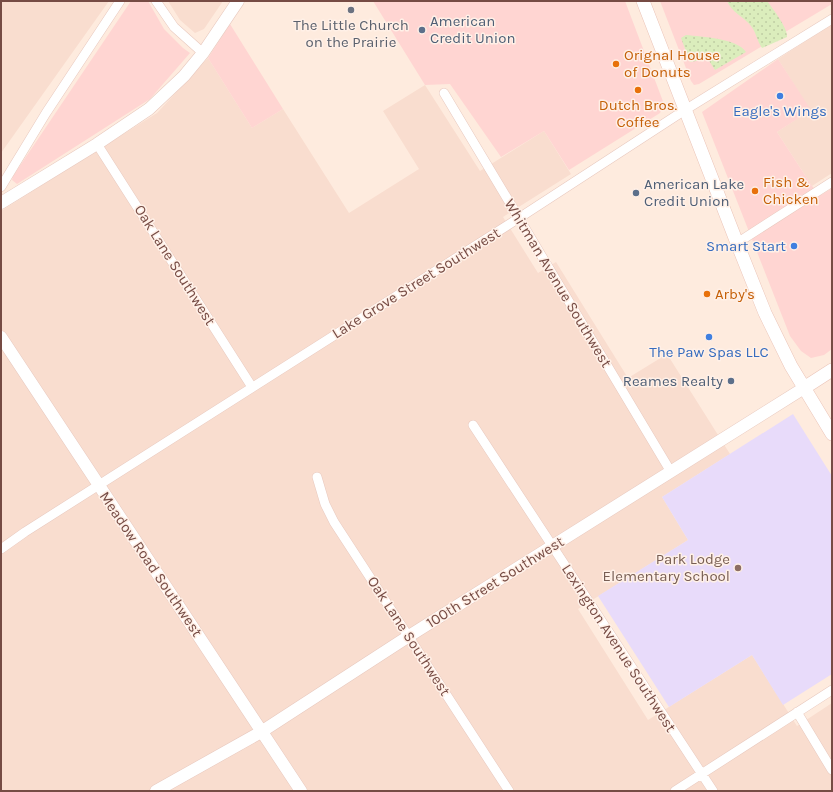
<svg xmlns="http://www.w3.org/2000/svg" width="833" height="792" viewBox="0 0 833 792" font-family="Karla,sans-serif">
<defs>
<pattern id="grass-dots" width="8" height="8" patternUnits="userSpaceOnUse"><rect width="8" height="8" fill="#dbedbc"/><path d="M2 2h.1M6 6h.1" fill="none" stroke="#bfcda3" stroke-width="1.8" stroke-linecap="round"/></pattern>
</defs>
<rect width="100%" height="100%" fill="#feebde"/>
<path fill="#f9ddcf" d="M1,1h108l-108,152z
M168,1h55l-19,28 -9,4 -15,-13z
M832,24v149l-20,13 -35,-54 33,-22 -32,-51z
M208,58l44,70 31,-19 66,104 70,-44 -36,-58 42,-26 55,86 64,-40 27,43 -68,43 35,56 18,-11 72,116 39,-24 63,100 -68,43 26,43 -110,69 70,111 104,-65 45,71 35,-23v88h-831v-580l156,-98z"/>
<path fill="#ffd5d2" d="M131,1h17l16,28 19,19 7,5 -40,46 -133,85 -5,-4 1,-4z
M373,1h252l39,103 -4,9 -91,57 -25,-39 -43,26 -51,-73 -25,1z
M660,1h172v3l-133,80 -5,1 -3,-4z
M230,24l53,85 -31,19 -44,-70z
M778,59l33,51 -34,22 35,54 9,9 11,-7v161l-8,6 -13,3 -10,-7 -11,-15 -88,-224z"/>
<path fill="#e8dbfa" d="M793,414l39,62v198l-49,31 -31,-50 -83,52 -71,-111 90,-56 -26,-43z"/>
<path fill="url(#grass-dots)" d="M727,1h40c6,8 21,27 20,36l-25,11c-5,-7 -6,-16 -11,-22 -8,-10 -19,-13 -24,-25z
M686,35c16,2 51,3 60,17l-31,18 -7,-11 -18,3 -9,-24z"/>
<g fill="none" stroke-linecap="round" stroke-linejoin="round">
<defs>
<path id="minor" d="M156,1l18,26 29,26
M444,93l227,379
M97,144l155,243
M1,187l45,-74 74,-112
M737,243l95,-61
M473,425l240,366
M317,477l8,27 9,18 175,269
M1,549l24,-17 494,-314 166,-108 147,-91
M797,712l35,58
M675,791l157,-101"/>
<path id="tertiary" d="M1,203l96,-59 52,-35 35,-33 19,-23 35,-52
M1,337l300,454
M156,791l105,-59 148,-96 395,-248"/>
<path id="secondary" d="M643,1l94,242 28,70 26,53 41,68
M804,388l28,-18"/>
</defs>
<use href="#minor" stroke="#e8c9bf" stroke-width="10"/>
<use href="#tertiary" stroke="#e8c9bf" stroke-width="13"/>
<use href="#secondary" stroke="#ebc5b9" stroke-width="14"/>
<use href="#minor" stroke="#fff" stroke-width="9"/>
<use href="#tertiary" stroke="#fff" stroke-width="12"/>
<use href="#secondary" stroke="#fff" stroke-width="13"/>
</g>
<circle fill="#6b7280" stroke="#fff0e7" stroke-width="1.5" cx="351" cy="10" r="4"/>
<g fill="#5c6f8a" stroke="#fff0e7" stroke-width="1.5">
<circle cx="422" cy="30" r="4"/>
<circle cx="636" cy="193" r="4"/>
<circle cx="731" cy="381" r="4"/>
</g>
<g fill="#e8710a" stroke="#fff0e7" stroke-width="1.5">
<circle cx="616" cy="64" r="4"/>
<circle cx="638" cy="90" r="4"/>
<circle cx="755" cy="191" r="4"/>
<circle cx="707" cy="294" r="4"/>
</g>
<g fill="#3f7fe0" stroke="#fff0e7" stroke-width="1.5">
<circle cx="780" cy="96" r="4"/>
<circle cx="794" cy="246" r="4"/>
<circle cx="709" cy="337" r="4"/>
</g>
<circle fill="#8d6e63" stroke="#fff0e7" stroke-width="1.5" cx="738" cy="568" r="4"/>
<g text-anchor="middle" dominant-baseline="central" stroke-width="3" stroke-linejoin="round" paint-order="stroke">
<g font-size="15" fill="#4e5e75" stroke="#fff0e7" text-anchor="start">
<text x="430" y="21">American<tspan x="430" dy="17">Credit Union</tspan></text>
<text x="644" y="184">American Lake<tspan x="644" dy="17">Credit Union</tspan></text>
<text x="723" y="381" text-anchor="end">Reames Realty</text>
</g>
<g font-size="15" fill="#5b616d" stroke="#fff0e7">
<text x="351" y="25">The Little Church<tspan x="351" dy="17">on the Prairie</tspan></text>
</g>
<g font-size="15" fill="#c56008" stroke="#fff0e7" text-anchor="start">
<text x="624" y="55">Orignal House<tspan x="624" dy="17">of Donuts</tspan></text>
<text x="638" y="105" text-anchor="middle">Dutch Bros.<tspan x="638" dy="17">Coffee</tspan></text>
<text x="763" y="182">Fish &amp;<tspan x="763" dy="17">Chicken</tspan></text>
<text x="715" y="294">Arby's</text>
</g>
<g font-size="15" fill="#366cbe" stroke="#fff0e7">
<text x="780" y="111">Eagle's Wings</text>
<text x="786" y="246" text-anchor="end">Smart Start</text>
<text x="709" y="352">The Paw Spas LLC</text>
</g>
<g font-size="15" fill="#764b44" stroke="#fff0e7">
<text transform="translate(175 265) rotate(58)">Oak Lane Southwest</text>
<text transform="translate(416 283) rotate(-32)">Lake Grove Street Southwest</text>
<text transform="translate(558 283) rotate(59)">Whitman Avenue Southwest</text>
<text transform="translate(151 564) rotate(56)">Meadow Road Southwest</text>
<text transform="translate(495 582) rotate(-32)">100th Street Southwest</text>
<text transform="translate(409 636) rotate(57)">Oak Lane Southwest</text>
<text transform="translate(619 648) rotate(57)">Lexington Avenue Southwest</text>
</g>
<g font-size="15" fill="#785e54" stroke="#fff0e7" text-anchor="end">
<text x="730" y="559">Park Lodge<tspan x="730" dy="17">Elementary School</tspan></text>
</g>
</g>
<rect width="833" height="792" fill="none" stroke="#764b44" stroke-width="4"/>
</svg>
